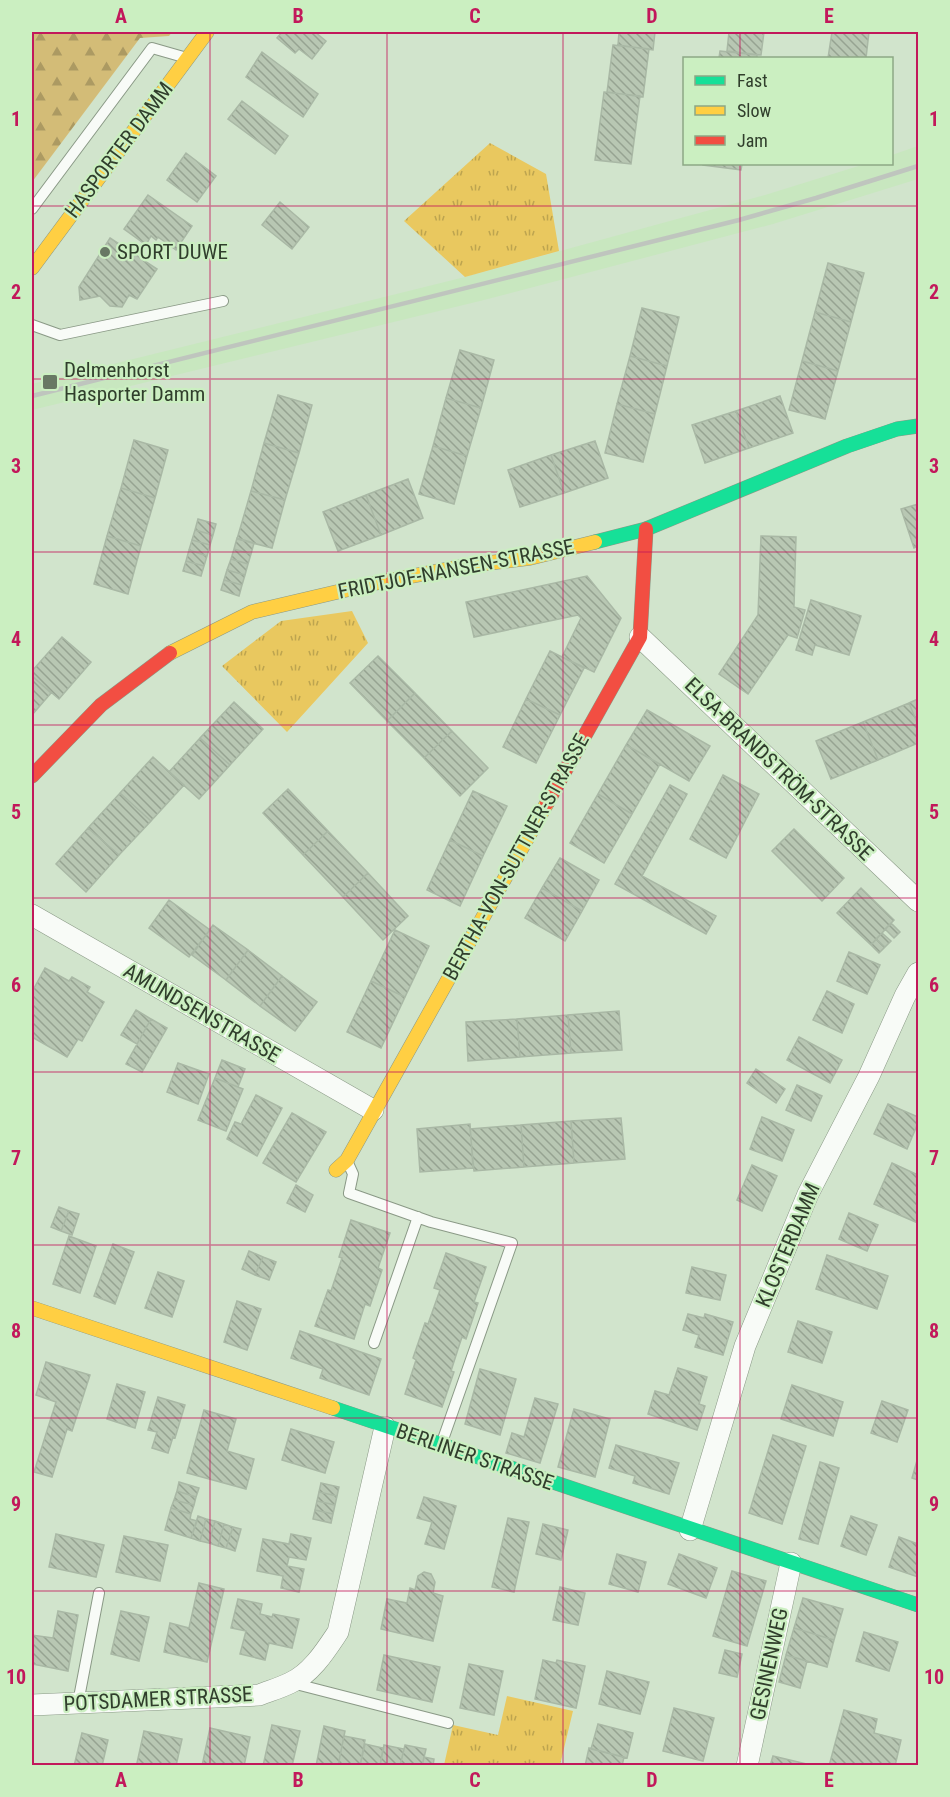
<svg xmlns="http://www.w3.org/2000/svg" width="950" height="1797" viewBox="0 0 950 1797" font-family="'Roboto Condensed',sans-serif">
<defs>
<pattern id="forest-firs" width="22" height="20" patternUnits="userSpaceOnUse" patternTransform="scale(1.5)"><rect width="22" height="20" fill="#d3bc77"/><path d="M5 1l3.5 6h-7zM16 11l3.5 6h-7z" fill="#ac9a62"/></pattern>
<pattern id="park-tufts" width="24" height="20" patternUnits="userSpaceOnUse" patternTransform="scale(1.5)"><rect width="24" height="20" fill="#e9c85f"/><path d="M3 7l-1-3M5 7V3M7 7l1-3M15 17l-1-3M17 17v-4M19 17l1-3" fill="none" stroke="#bda44f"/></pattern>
<pattern id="building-back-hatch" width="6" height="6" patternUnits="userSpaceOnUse" patternTransform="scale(1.5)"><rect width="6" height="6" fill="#b8c7b3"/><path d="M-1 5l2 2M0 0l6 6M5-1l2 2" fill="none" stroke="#96a392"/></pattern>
</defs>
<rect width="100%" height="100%" fill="#d1e4cc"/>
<path fill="#c8e7bf" d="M918,146v33l-145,45 -289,76 -452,110v-26l433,-107 300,-82 100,-31h27v-9z"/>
<path fill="url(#forest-firs)" d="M33,32h139l-3,4 -29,2 -108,144z"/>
<path fill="url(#park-tufts)" d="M490,143l56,31 13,77 -94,26 -61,-56z
M352,611l16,32 -81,89 -65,-66 59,-45z
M507,1696l66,15 -13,54h-116l9,-40 45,10z"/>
<path fill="url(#building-back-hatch)" stroke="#a9b8a5" stroke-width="1.5" d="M282,32h33l11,9 -14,18 -13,-10 -4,4 -18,-15z
M619,32h36l-2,18 -35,-5z
M729,32h35l-3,23 -34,-4z
M832,32h37l-3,26h-38z
M613,45l36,4 -6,48 -36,-5z
M720,51l37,4v3h-38z
M262,52l56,42 -15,23 -57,-40z
M604,92l36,4 -9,68 -36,-4z
M242,101l46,35 -13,18 -47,-35z
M186,153l30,23 -19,26 -30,-22z
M703,164h39l-1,6 -38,-5z
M148,195l44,31 -16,24 -18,-13 -2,3 -5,-4 -5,9 -22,-16z
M280,202l29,25 -17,22 -30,-24z
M110,238l47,31 -20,30 -8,-4 -7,12 -12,-1 -10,-10 -20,4 -1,-13z
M828,263l36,10 -13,49 -36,-10z
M642,308l37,9 -12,49 -37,-10z
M815,312l36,10 -13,49 -36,-10z
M460,350l34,10 -13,48 -35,-10z
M630,356l37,10 -12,48 -38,-10z
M802,361l36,10 -13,48 -36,-9z
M278,395l34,10 -13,48 -35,-10z
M780,396l13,37 -44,15 -13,-37z
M446,398l35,10 -14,48 -34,-10z
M617,404l38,10 -12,48 -38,-9z
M736,411l13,37 -44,15 -13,-38z
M134,440l34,10 -13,48 -34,-10z
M595,441l13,37 -44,15 -13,-38z
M264,443l35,10 -14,47 -34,-9z
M433,446l34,10 -13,48 -35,-10z
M551,455l13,38 -44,14 -12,-37z
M408,479l15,39 -42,17 -15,-40z
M121,488l34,10 -14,48 -34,-10z
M251,491l34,9 -13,48 -35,-9z
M366,495l15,40 -43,16 -15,-39z
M918,504v42l-4,2 -13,-39z
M198,519l18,5 -3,11 -18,-5z
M195,530l18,5 -3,10 -18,-5z
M107,536l34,10 -13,48 -34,-10z
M761,536l35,1 -2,70 11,3 -8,28 -9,-3 -40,59 -29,-20 39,-59z
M237,538l17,5 -3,11 -17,-5z
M192,540l18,5 -3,11 -18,-6z
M234,549l17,5 -3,10 -17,-5z
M189,550l18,6 -3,10 -18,-5z
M231,559l17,5 -3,11 -18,-5z
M186,561l18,5 -3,10 -18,-5z
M227,570l18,5 -3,10 -18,-5z
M587,576l34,42 -27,54 -32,-15 19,-39 -3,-3 -104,22 -8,-35z
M224,580l18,5 -3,11 -18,-6z
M811,600l50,16 -12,39 -34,-10 -3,10 -16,-5z
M62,637l29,25 -32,37 -27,-23v-5z
M550,651l34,17 -24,47 -34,-16z
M378,656l37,37 -28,28 -37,-38z
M32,676l19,17 -19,22z
M415,693l37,38 -28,27 -37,-37z
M526,699l34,16 -24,48 -33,-16z
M918,699v26l-9,-22z
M234,702l29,27 -33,36 -30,-27z
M909,703l9,22v18l-40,17 -15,-38z
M647,710l63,36 -21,35 -63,-36z
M863,722l15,38 -47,19 -15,-38z
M452,731l36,37 -28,28 -36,-38z
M200,738l30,27 -31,34 -30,-27z
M626,745l34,19 -28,50 -34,-20z
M153,757l31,28 -33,36 -31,-28z
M723,775l36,19 -33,64 -36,-19z
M670,785l17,9 -45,82 74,40 -10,18 -91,-50z
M288,789l40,42 -25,24 -40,-42z
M473,791l34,15 -24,50 -33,-16z
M120,793l31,28 -32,34 -31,-27z
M598,794l34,20 -28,49 -34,-20z
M88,828l31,27 -33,37 -30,-28z
M794,829l50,49 -22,23 -50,-50z
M328,831l40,42 -25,24 -40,-42z
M450,840l33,16 -23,50 -33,-16z
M560,858l39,22 -17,31 -40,-23z
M368,873l40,43 -25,24 -40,-43z
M542,888l40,23 -17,30 -40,-23z
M861,888l33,32 -23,25 -34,-32z
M169,900l41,30 -21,27 -40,-29z
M891,923l9,9 -6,6 -9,-9z
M213,925l35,25 -22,30 -34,-25z
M395,930l34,16 -24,51 -34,-16z
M882,933l9,8 -6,6 -9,-8z
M876,939l9,8 -6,6 -8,-8z
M248,950l34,26 -22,30 -34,-26z
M849,952l31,13 -13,29 -30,-13z
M45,968l24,13 3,-4 14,8 4,2 -3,5 17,10 -22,39 -4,-2 -11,18 -35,-20v-45z
M282,976l35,26 -22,29 -35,-25z
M371,981l34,16 -24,51 -34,-16z
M827,991l27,13 -12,29 -29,-13z
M136,1010l15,9 -14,25 -16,-9z
M619,1011l3,39 -51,3 -3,-38z
M568,1015l3,38 -51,4 -3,-38z
M151,1019l16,9 -25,44 -16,-8z
M517,1019l3,38 -52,4 -2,-39z
M799,1037l43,23 -12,23 -43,-23z
M222,1060l23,9 -7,18 -23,-9z
M178,1063l31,11 -11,30 -31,-12z
M756,1069l29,20 -9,14 -29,-20z
M215,1078l28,11 -17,42 -28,-11z
M797,1085l25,11 -11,25 -25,-11z
M256,1095l26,13 -25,48 -30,-17 8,-17 6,2z
M888,1104l30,13v6l-11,26 -33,-15z
M292,1113l34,19 -30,50 -33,-19z
M762,1117l32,13 -12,31 -32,-12z
M621,1118l4,41 -51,4 -3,-42z
M571,1121l3,42 -50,4 -3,-42z
M470,1124l3,44 -53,4 -3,-43z
M521,1125l3,42 -50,4 -4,-42z
M892,1163l26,12v48l-44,-19z
M752,1165l25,11 -15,35 -25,-11z
M296,1185l17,10 -8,17 -18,-9z
M59,1207l10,4 -8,20 -10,-4z
M69,1211l10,3 -7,21 -11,-4z
M849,1213l29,12 -11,26 -28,-12z
M351,1220l39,13 -12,35 4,2 -12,36 -5,-2 -11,35 -39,-13 13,-36 3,1 11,-33 -3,-1z
M69,1236l27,10 -16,47 -27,-9z
M113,1244l21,8 -19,52 -21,-8z
M249,1251l14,6 -8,18 -13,-6z
M446,1253l40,14 -12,35 4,1 -12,36 -4,-2 -3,9 -8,25 3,1 -12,35 -37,-13 11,-34 -3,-2 12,-35 3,1 12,-34 -6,-2z
M827,1255l61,21 -11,33 -61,-20z
M263,1257l13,5 -7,18 -14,-5z
M692,1267l34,8 -6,25 -34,-7z
M158,1272l26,9 -12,36 -27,-9z
M237,1301l24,8 -14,41 -23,-8z
M688,1314l16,4 1,-4 28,8 -10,33 -28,-8 4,-12 -16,-5z
M798,1321l34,11 -10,31 -34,-11z
M300,1331l81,28 -12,36 -49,-17 3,-9 -32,-11z
M46,1362l44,13 -18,56 -5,-2 -15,48 -18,-5 22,-70 -20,-7z
M678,1368l29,9 -8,27 6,2 -8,24 -49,-16 7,-23 14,4z
M480,1369l36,10 -16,56 -35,-11z
M117,1384l28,8 -10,36 -28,-9z
M792,1385l51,17 -10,34 -52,-17z
M158,1397l27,8 -10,33 -2,-1 -5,16 -16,-5 5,-16 -9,-2z
M535,1398l23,6 -18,59 -34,-10 6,-20 12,4z
M882,1401l26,9 -11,32 -26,-9z
M574,1409l36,10 -15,58 -37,-10z
M204,1410l32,9 -9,32 27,8 -8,30 -59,-16z
M291,1429l43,13 -9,31 -43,-13z
M773,1435l33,11 -24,78 -33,-11z
M616,1445l63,18 -10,31 -36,-11 2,-7 -26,-8z
M918,1457v23l-6,-2z
M820,1462l19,6 -21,76 -19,-5z
M179,1482l20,6 -3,9 -19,-6z
M321,1483l18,4 -2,9 -18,-4z
M177,1491l19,6 -2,8 -20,-5z
M319,1492l18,4 -2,9 -18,-4z
M424,1497l32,9 -12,43 -19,-5 7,-22 -15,-4z
M174,1500l20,5 -3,9 -20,-6z
M317,1501l18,4 -2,9 -18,-4z
M171,1508l20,6 -1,5 7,2 -6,17 -26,-8z
M315,1510l18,4 -2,9 -18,-4z
M198,1516l8,3 -6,22 -9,-3z
M851,1516l26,9 -11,30 -25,-9z
M508,1518l21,4 -15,70 -22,-5z
M206,1519l9,2 -6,22 -9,-2z
M215,1521l9,3 -6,22 -9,-3z
M224,1524l9,3 -7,21 -8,-2z
M543,1524l25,6 -7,30 -25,-6z
M233,1527l8,2 -6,22 -9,-3z
M56,1534l48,11 -8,32 -47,-10z
M291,1534l20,4 -5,22 -17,-3 -2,9 17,3 -5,23 -18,-4 2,-12 -26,-5 6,-32 26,5z
M124,1536l44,9 -8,36 -44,-9z
M899,1537l19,7v33l-29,-10z
M617,1554l29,8 -8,30 -29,-8z
M679,1554l38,14 -11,30 -38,-14z
M732,1571l34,10 -19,65 -34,-10z
M424,1572l7,2 4,8 -2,11 10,3 -10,45 -52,-12 6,-30 20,4 3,-15 5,2 3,-14z
M199,1583l25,6 -17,73 -43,-10 6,-29 19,5z
M560,1587l25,6 -7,32 -25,-5z
M803,1598l40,11 -9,31 -40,-12z
M238,1599l24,5 -2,10 12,3 1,-3 26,5 -7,29 -23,-5 -4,17 -25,-6 6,-23 -15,-3z
M58,1611l20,4 -10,56 -36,-7v-29l21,3z
M121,1611l28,6 -10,44 -28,-7z
M794,1628l40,12 -7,27 -41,-12z
M864,1632l34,10 -9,29 -33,-10z
M725,1650l17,4 -5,23 -18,-4z
M384,1655l56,12 -8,35 -55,-12z
M786,1655l21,6 -7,27 -21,-6z
M543,1660l13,3 1,-3 28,6 -9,42 -41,-9z
M469,1664l34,7 -9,44 -34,-7z
M607,1671l42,11 -9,32 -41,-10z
M674,1708l40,10 -11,43 -40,-10z
M844,1710l33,9 -3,14 27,7 -6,26h-66z
M598,1724l35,9 -6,25 -36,-9z
M272,1725l28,6 -8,35h-29z
M324,1726l21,5 -7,35h-22z
M210,1728l40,9 -6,29h-42z
M144,1731l38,8 -6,27h-35l-4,-3z
M82,1733l26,7 -6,26h-28z
M344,1736l21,4 -5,26h-22z
M365,1744l18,4 -3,18h-20z
M384,1745l20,4 -4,17h-20z
M405,1745l21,4 -4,17h-22z
M589,1748l35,9 -2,9h-37z
M773,1756l34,8v2h-37z
M424,1757l10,2 -1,7h-11z"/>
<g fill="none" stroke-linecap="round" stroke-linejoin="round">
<defs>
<path id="lane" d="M32,209l120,-161 35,10
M32,325l28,10 163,-34
M348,1163l5,11 -4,19 82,29 81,21 -71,202
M374,1343l44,-126
M292,1683l156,40
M78,1703l21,-110"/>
<path id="street" d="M640,637l278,264
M32,915l341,195
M690,1530l55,-184 63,-152 61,-118 36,-80 13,-23
M32,1705l227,-10c10,-4 21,-7 31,-12 21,-9 36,-33 48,-51l47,-205
M747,1766l44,-203"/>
<path id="fast" d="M595,542l51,-13 201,-83 50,-17 21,-3
M333,1408l585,197"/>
<path id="slow" d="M32,268l175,-236
M170,653l82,-41 119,-28 93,-18 66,-8 65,-16
M336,1170l11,-10 200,-357
M32,1308l301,100"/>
<path id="jam" d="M32,776l69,-71 69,-52
M547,803l93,-166 6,-108"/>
</defs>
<use href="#lane" stroke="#8a9986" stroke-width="12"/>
<use href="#street" stroke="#8a9986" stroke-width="22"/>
<use href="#fast" stroke="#8a9986" stroke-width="15"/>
<use href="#slow" stroke="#8a9986" stroke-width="15"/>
<use href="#jam" stroke="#8a9986" stroke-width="15"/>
<use href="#lane" stroke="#f8fbf7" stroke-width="10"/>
<use href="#street" stroke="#f8fbf7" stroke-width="21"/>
<use href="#fast" stroke="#16e098" stroke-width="14"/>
<use href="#slow" stroke="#ffcf43" stroke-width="14"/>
<use href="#jam" stroke="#f24e42" stroke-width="14"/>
<path stroke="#bfc5be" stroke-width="4.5" d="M32,396l707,-176 77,-22 102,-32"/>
</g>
<path fill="none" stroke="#c2185b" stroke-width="1.5" stroke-opacity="0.55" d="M210,32v1734M387,32v1734M563,32v1734M740,32v26M740,164v1602M32,206h886M32,379h886M32,552h886M32,725h886M32,898h886M32,1072h886M32,1245h886M32,1418h886M32,1591h886"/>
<g fill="#687864" stroke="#cbefc1" stroke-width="2">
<circle cx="105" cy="252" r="6"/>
<rect x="42" y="374" width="16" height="16" rx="3"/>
</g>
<g text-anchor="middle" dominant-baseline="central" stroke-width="4.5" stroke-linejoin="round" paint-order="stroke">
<g font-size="21" fill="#303e2c" stroke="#cbefc1">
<text transform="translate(119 150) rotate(-53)">HASPORTER DAMM</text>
<text transform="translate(456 569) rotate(-11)">FRIDTJOF-NANSEN-STRASSE</text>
<text transform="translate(779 769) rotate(44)">ELSA-BRANDSTRÖM-STRASSE</text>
<text transform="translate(516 857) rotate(-61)">BERTHA-VON-SUTTNER-STRASSE</text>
<text transform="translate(202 1013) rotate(30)">AMUNDSENSTRASSE</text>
<text transform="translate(788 1245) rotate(-67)">KLOSTERDAMM</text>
<text transform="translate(475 1457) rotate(19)">BERLINER STRASSE</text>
<text transform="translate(769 1664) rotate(-78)">GESINENWEG</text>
<text transform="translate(158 1699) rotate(-3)">POTSDAMER STRASSE</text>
</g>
<g font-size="21" fill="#303e2c" stroke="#cbefc1" text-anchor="start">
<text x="117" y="252">SPORT DUWE</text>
<text x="64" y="370">Delmenhorst<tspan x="64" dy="24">Hasporter Damm</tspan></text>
</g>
</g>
<rect width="950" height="1797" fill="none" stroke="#cbefc1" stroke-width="66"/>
<rect x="683" y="57" width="210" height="108" fill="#cbefc1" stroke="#8da885" stroke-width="1.5"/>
<rect x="695" y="76" width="30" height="9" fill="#16e098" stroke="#8da885" stroke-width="1.5"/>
<text x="737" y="87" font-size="18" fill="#303e2c">Fast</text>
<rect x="695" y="106" width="30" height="9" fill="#ffcf43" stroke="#8da885" stroke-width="1.5"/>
<text x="737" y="117" font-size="18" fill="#303e2c">Slow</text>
<rect x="695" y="136" width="30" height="9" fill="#f24e42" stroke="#8da885" stroke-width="1.5"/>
<text x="737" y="147" font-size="18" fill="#303e2c">Jam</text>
<rect x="33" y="33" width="884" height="1731" fill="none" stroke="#c2185b" stroke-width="2"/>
<g font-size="20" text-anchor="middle" font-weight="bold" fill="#c2185b">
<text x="121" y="23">A</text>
<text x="298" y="23">B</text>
<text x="475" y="23">C</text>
<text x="652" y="23">D</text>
<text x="829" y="23">E</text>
<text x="16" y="126">1</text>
<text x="934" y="126">1</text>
<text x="16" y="299">2</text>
<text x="934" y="299">2</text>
<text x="16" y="473">3</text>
<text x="934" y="473">3</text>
<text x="16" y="646">4</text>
<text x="934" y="646">4</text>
<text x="16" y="819">5</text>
<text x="934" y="819">5</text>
<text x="16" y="992">6</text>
<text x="934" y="992">6</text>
<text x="16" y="1165">7</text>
<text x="934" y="1165">7</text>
<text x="16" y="1338">8</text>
<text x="934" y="1338">8</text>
<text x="16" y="1511">9</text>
<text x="934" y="1511">9</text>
<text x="16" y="1684">10</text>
<text x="934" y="1684">10</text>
<text x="121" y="1787">A</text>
<text x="298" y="1787">B</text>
<text x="475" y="1787">C</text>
<text x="652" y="1787">D</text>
<text x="829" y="1787">E</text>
</g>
</svg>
